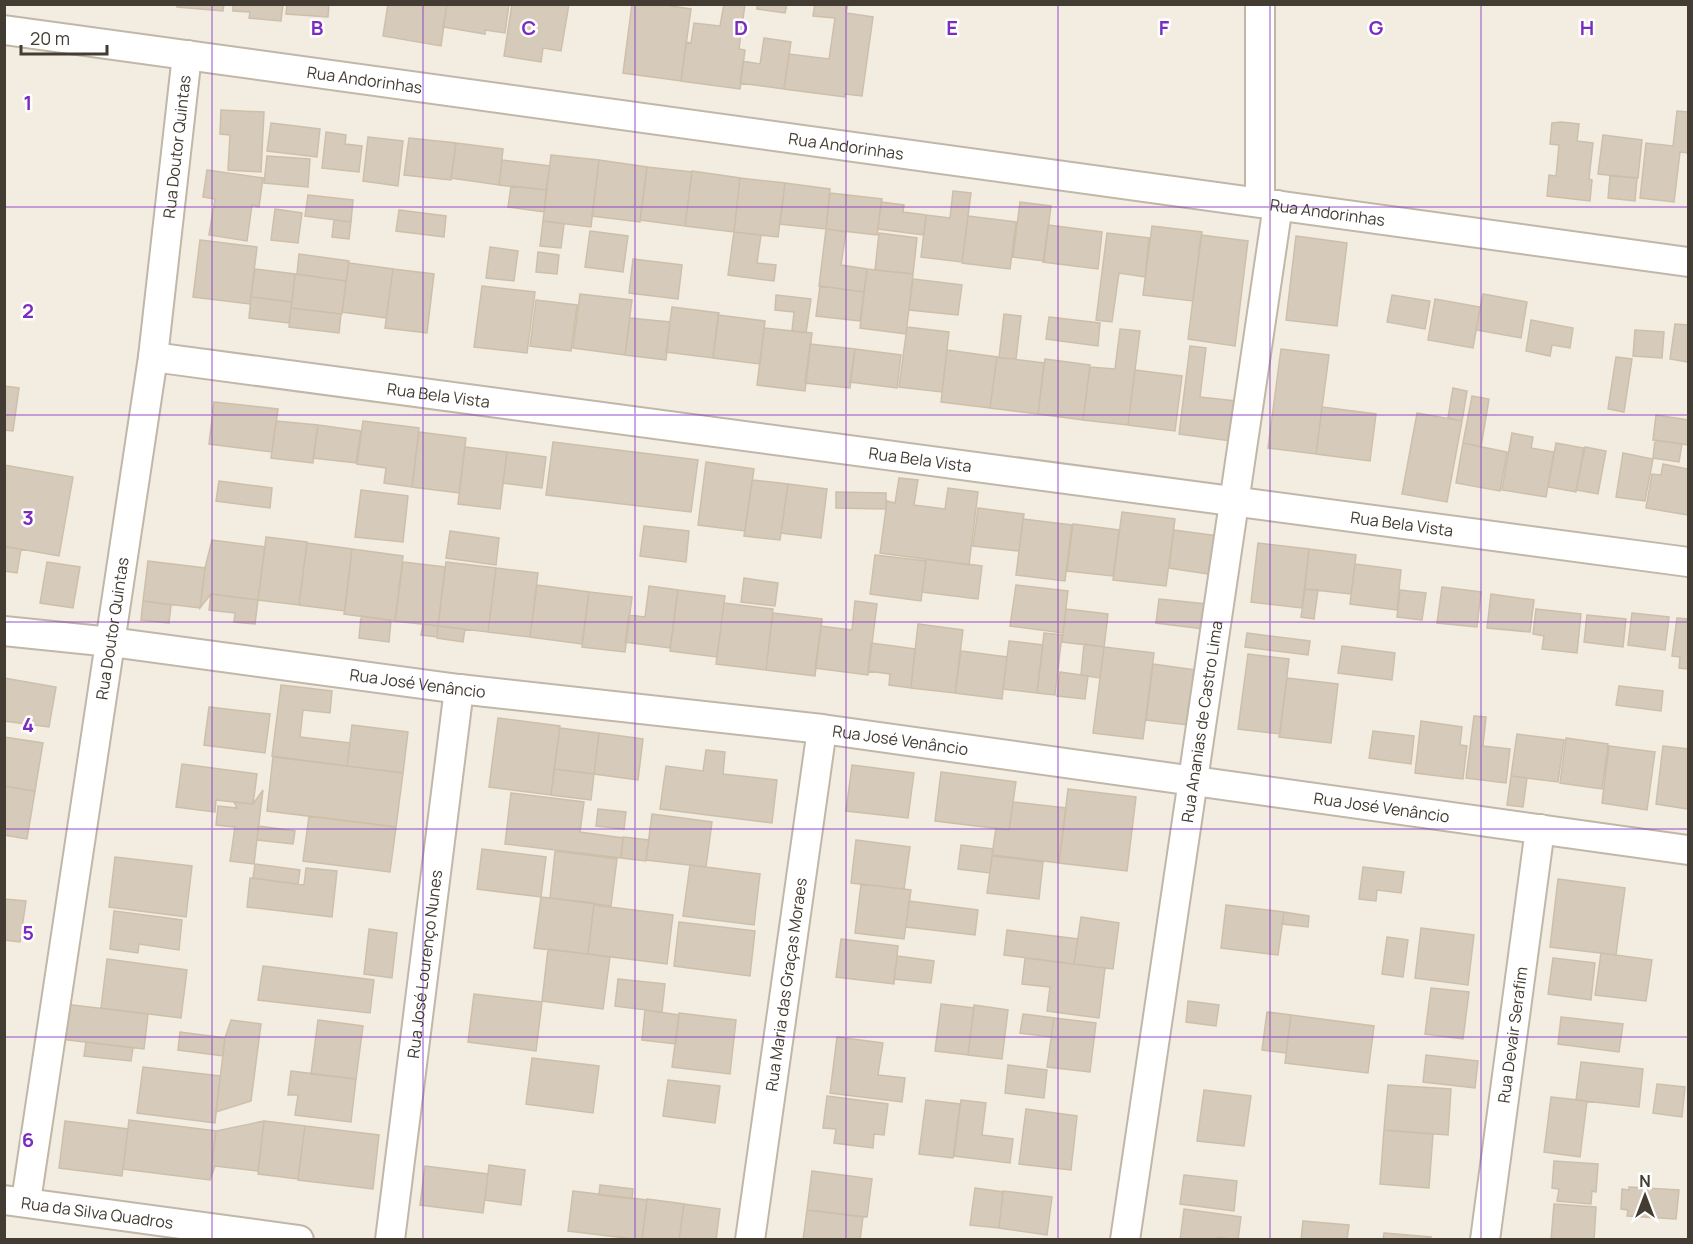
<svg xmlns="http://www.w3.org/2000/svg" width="1693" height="1244" viewBox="0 0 1693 1244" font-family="Manrope,sans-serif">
<rect width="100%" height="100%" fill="#f2ece1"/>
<path fill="#d6caba" stroke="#cebfaa" stroke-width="1.5" d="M177,4h47l-1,7 -46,-4z
M233,4h50l-2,17 -32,-3 1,-6 -17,-1z
M287,4h42l-1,13 -42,-3z
M388,4h59l-6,42 -58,-10z
M447,4h62l-4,29 -20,-3v4l-42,-7z
M512,4h57l-8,47 -18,-3 -2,14 -37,-6z
M632,4h39v2l20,3 -10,72 -58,-8z
M724,4h21l-6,45 6,1 -5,39 -59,-8 5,-39 5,1 3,-20 26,3z
M757,4h30l-2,9 -28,-4z
M815,4h33l-2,9 27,4 -11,79 -17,-2v3l-61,-8 5,-35 40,5 6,-41 -22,-2z
M764,38l27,4 -7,47 -44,-6 3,-22 17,3z
M221,110l43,2 -3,60 -33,-2 2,-35 -10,-1z
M1677,111l11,1v41l-8,-1 -6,50 -34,-4 6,-55 27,3z
M1561,122l18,2 -2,17 16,2 -4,36 3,1 -2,21 -43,-5 2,-21 7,1 3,-31 -9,-1 2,-21z
M271,123l49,6 -3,28 -50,-6z
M326,132l20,3 -1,9 17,2 -3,26 -37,-4z
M1603,135l39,5 -4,38 -40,-4z
M368,137l35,4 -5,45 -35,-5z
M409,138l47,5 -5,37 -47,-5z
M456,143l47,6 -4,36 -48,-7z
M551,155l48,5 -8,67 -48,-6z
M267,156l43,3 -2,28 -44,-4z
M502,160l48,6 -4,24 -47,-5z
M599,160l48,7 -7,55 -48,-6z
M647,167l45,5 -7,54 -45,-6z
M207,170l56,8 -4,29 -7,-2 -5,36 -38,-6 6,-36 -12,-2z
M692,171l48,7 -6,54 -49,-6z
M1610,176l27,2 -2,23 -27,-3z
M740,178l45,5 -7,54 -44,-5z
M785,183l45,6 -4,40 -46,-5z
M511,186l35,4 -2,22 -36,-5z
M953,191l18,2 -9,69 -41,-5 5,-42 24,3z
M830,193l52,6 -5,36 -51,-6z
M308,195l45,5 -2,22 -46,-6z
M881,202l23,3 -1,7 23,3 -2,20 -46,-6z
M1020,202l31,4 -7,55 -31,-4z
M275,209l27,4 -4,30 -27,-3z
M399,210l47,6 -2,21 -48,-6z
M968,216l48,6 -6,47 -48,-6z
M334,220l17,2 -2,17 -17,-2z
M543,221l21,3 -3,24 -21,-2z
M1048,225l54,7 -4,37 -55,-7z
M1152,226l50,6 -9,69 -50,-6z
M826,229l20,3 -5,33 26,4 -3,23 -45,-6z
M590,231l38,5 -5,36 -38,-5z
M734,232l27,3 -4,28 19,2 -2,16 -46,-6z
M879,233l38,5 -4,36 -38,-4z
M1107,233l42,5 -4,39 -26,-4 -7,49 -16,-2z
M1201,235l47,6 -13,105 -47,-7z
M1296,236l51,7 -10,83 -51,-6z
M200,240l57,7 -7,57 -57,-7z
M490,247l28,4 -4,30 -28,-3z
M538,252l21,3 -2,19 -21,-2z
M299,254l50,7 -3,20 -49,-7z
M633,259l49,6 -4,34 -49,-6z
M349,263l44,6 -7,49 -44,-6z
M255,269l40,5 -3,28 -41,-5z
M393,269l41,5 -7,59 -42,-5z
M867,269l46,5 -7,60 -46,-6z
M295,274l51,7 -4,33 -51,-6z
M913,279l49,6 -4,30 -49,-5z
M482,286l53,6 -8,61 -53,-6z
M820,286l44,6 -4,29 -44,-5z
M580,294l52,6 -7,55 -52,-7z
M1483,294l44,8 -6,36 -45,-8z
M776,295l35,4 -5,34 -14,-2 2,-19 -19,-2z
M1392,295l38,6 -5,28 -38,-7z
M251,297l41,5 -3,21 -40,-5z
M1435,299l45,8 -7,41 -45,-8z
M536,300l41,5 -6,46 -41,-5z
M672,307l47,6 -6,45 -47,-6z
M291,308l50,6 -2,19 -50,-6z
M1004,314l17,2 -5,43 -17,-1z
M718,315l47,6 -5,43 -47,-6z
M1049,317l51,6 -2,23 -52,-7z
M630,318l40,4 -4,38 -41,-5z
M1531,320l42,8 -3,20 -18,-3 -2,11 -24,-5z
M1675,324l13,1v37l-18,-3z
M907,327l42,5 -7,60 -43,-5z
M764,328l48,5 -7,58 -48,-6z
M1120,329l20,2 -12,94 -45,-5 7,-53 25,2z
M1635,330l29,2 -2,26 -29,-2z
M810,344l45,5 -5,39 -45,-5z
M1190,346l16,2 -6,49 36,4 -5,40 -52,-7z
M855,349l46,6 -4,33 -47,-6z
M1281,349l48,6 -13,99 -48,-6z
M947,350l50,7 -7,51 -49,-6z
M997,357l47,6 -6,51 -48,-6z
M1616,357l16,2 -8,53 -16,-3z
M1045,359l45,6 -7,55 -45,-6z
M1135,370l47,6 -7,55 -47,-6z
M4,386l15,2 -6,43 -9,-1z
M1453,388l14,3 -5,30 -14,-3z
M1472,396l17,3 -8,48 -18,-4z
M214,402l64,7 -6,43 -63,-8z
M1322,407l54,7 -6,47 -54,-7z
M1417,413l45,8 -15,81 -45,-8z
M1656,415l32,5v25l-35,-5z
M276,421l42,4 -5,38 -42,-5z
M363,421l56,7 -7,59 -28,-4 2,-15 -29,-4z
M318,425l43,6 -5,32 -43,-5z
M419,432l47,6 -7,55 -47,-6z
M1512,433l21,4 -2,11 23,4 -8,45 -44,-7z
M1655,440l27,4 -3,18 -26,-4z
M553,442l145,18 -7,52 -145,-17z
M1463,443l44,9 -7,39 -44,-8z
M1556,443l28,5 -8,44 -28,-5z
M465,447l42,5 -7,57 -42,-5z
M1585,447l21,4 -8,43 -22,-4z
M507,452l39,5 -4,31 -39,-5z
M1623,453l30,6 -8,42 -29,-4z
M706,462l48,7 -9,62 -47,-6z
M1663,464l25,5v46l-42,-7 6,-34 9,1z
M4,465l69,12 -14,79 -55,-10z
M899,478l19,2 -4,25 31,4 3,-21 30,4 -9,73 -89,-12 7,-52 8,2z
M752,480l36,4 -8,56 -36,-4z
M219,481l53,7 -2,20 -54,-7z
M788,484l39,5 -6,49 -40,-5z
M361,490l47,6 -5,46 -48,-5z
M836,492l50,1v16l-50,-1z
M978,508l46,6 -5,37 -46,-5z
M1122,512l53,7 -9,67 -53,-6z
M1023,519l49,6 -7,56 -49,-6z
M1073,524l46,6 -6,46 -46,-5z
M644,526l45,5 -3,31 -46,-6z
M1174,530l44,6 -4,39 -45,-7z
M450,531l49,7 -3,27 -50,-7z
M266,537l41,5 -8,63 -41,-5z
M212,540l53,7 -7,53 -47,-6 -11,14 5,-40z
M307,543l45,6 -7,62 -46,-6z
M1258,543l51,6 -7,59 -51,-6z
M4,547l17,2 -4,24 -13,-2z
M352,549l51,7 -8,65 -51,-7z
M1309,549l47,6 -5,39 -46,-5z
M875,555l51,6 -5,40 -51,-7z
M926,559l56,7 -4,33 -56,-7z
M148,561l57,7 -5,40 -57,-7z
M47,562l33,5 -7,41 -33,-5z
M403,562l42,5 -7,59 -43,-5z
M446,562l50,6 -8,64 -50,-6z
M1355,564l46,6 -4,40 -47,-6z
M496,568l42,5 -8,64 -42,-5z
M744,578l34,5 -3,23 -34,-4z
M537,585l52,7 -7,52 -52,-7z
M1016,585l52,6 -5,42 -53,-7z
M649,586l29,4 -8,58 -45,-6 4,-27 16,2z
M1442,587l39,5 -4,35 -40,-4z
M1305,589l13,1 -4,29 -13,-2z
M678,590l47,6 -8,61 -47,-6z
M1400,590l26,3 -4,27 -25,-3z
M589,592l43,5 -7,55 -43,-5z
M211,594l47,6 -3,24 -21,-2 1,-9 -26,-3z
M1491,594l43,6 -4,32 -43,-4z
M1159,599l48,5 -4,25 -47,-6z
M143,601l28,4 -2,18 -28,-3z
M855,601l22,3 -9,71 -53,-7 6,-42 31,4z
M724,603l49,6 -7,61 -50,-6z
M1066,609l42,5 -4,33 -42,-5z
M1536,609l45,5 -4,39 -35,-4 2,-13 -11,-2z
M773,613l49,6 -7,57 -49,-6z
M1632,613l37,4 -4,33 -37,-5z
M1587,615l39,4 -3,28 -39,-5z
M361,616l30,4 -2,22 -30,-4z
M1677,618l11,1v50l-9,-1 1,-11 -8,-1z
M423,624l15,2 -1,11 -16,-2z
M918,624l45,6 -8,63 -44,-5z
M438,626l27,3 -2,13 -26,-4z
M1044,633l18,2 -7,60 -18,-2z
M1247,633l63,8 -2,14 -63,-8z
M1009,641l34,4 -6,48 -34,-4z
M871,643l44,6 -4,39 -22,-3 1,-11 -22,-3z
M1084,644l20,3 -4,31 -19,-3z
M1342,646l53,7 -3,27 -54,-7z
M1104,647l50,6 -11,86 -50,-6z
M961,651l46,6 -5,42 -47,-6z
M1248,654l41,5 -9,75 -42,-5z
M1153,664l42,6 -7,55 -42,-5z
M1060,672l28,4 -3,23 -28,-3z
M4,678l52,9 -7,40 -45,-6z
M1287,678l51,6 -7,59 -52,-6z
M281,685l51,6 -2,22 -27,-3 -3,27 50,6 -3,23 -75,-10z
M1619,686l44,5 -2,20 -45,-6z
M209,707l61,7 -5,39 -61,-8z
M1474,716l12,1 -3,29 27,3 -4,34 -40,-5z
M498,718l62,8 -9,69 -62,-8z
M1421,721l41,6 -2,18 7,1 -4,33 -48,-6z
M352,725l56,7 -5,41 -56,-7z
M560,728l39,5 -5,41 -40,-5z
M1373,731l41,5 -3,28 -42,-6z
M599,733l44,6 -5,41 -44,-6z
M1517,734l47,6 -6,42 -47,-6z
M4,737l39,6 -8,48 -31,-5z
M1566,738l42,6 -6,45 -42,-6z
M1609,746l46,6 -8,58 -45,-7z
M1663,746l25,3v60l-32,-5z
M706,750l19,2 -2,22 54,6 -5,43 -112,-14 6,-43 37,5z
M273,757l130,16 -7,54 -129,-16z
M182,764l75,10 -4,30 -37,-4 -1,12 -39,-5z
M852,765l62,8 -6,45 -62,-7z
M554,769l40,5 -3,26 -40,-5z
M941,772l75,10 -7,48 -74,-9z
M1511,776l16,2 -4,29 -16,-2z
M4,786l31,5 -8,48 -23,-4z
M1068,789l68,8 -9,74 -68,-8z
M263,790l-9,74 -24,-3 5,-34 -19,-2 2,-19 19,2 -3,-6 19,2z
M511,793l73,9 -4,30 43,6 -2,20 -116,-14z
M1013,802l53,6 -7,55 -67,-8 4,-27 13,2z
M598,809l28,3 -2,17 -28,-3z
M652,814l60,8 -6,45 -60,-7z
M309,816l87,11 -6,45 -87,-11z
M258,826l37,5 -2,13 -36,-4z
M623,837l26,3 -3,21 -25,-3z
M856,840l54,7 -6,42 -53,-6z
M961,845l32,4 -3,24 -32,-4z
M482,849l64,8 -5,40 -64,-8z
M555,851l62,8 -6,47 -61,-8z
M992,856l51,6 -4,37 -52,-6z
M115,857l77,9 -6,51 -77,-10z
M255,864l45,6 -2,14 -45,-6z
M690,865l70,9 -6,51 -71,-9z
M1363,867l41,5 -3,21 -24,-3 -1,11 -17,-2z
M306,868l31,3 -5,46 -85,-10 3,-29 54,7z
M1558,879l67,9 -9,67 -66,-8z
M861,884l50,6 -7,49 -49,-6z
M541,897l53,6 -6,51 -54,-6z
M4,899l22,2 -6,41 -16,-2z
M909,901l69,9 -3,25 -69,-8z
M594,905l79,10 -6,49 -79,-10z
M1226,905l58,7 -6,43 -57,-7z
M114,911l68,9 -3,30 -40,-6 -1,9 -28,-4z
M1284,912l25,4 -1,11 -26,-3z
M1081,917l38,6 -6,46 -39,-5z
M679,922l76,9 -5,45 -76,-10z
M1421,928l53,7 -6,50 -53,-7z
M369,929l28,4 -5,45 -28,-4z
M1007,930l71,9 -4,25 -70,-9z
M1387,937l21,3 -5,37 -21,-3z
M841,939l57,7 -4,38 -58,-7z
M548,949l62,8 -7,52 -61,-8z
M1601,953l51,7 -6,41 -51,-6z
M897,956l37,5 -3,22 -37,-4z
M1025,958l80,10 -6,50 -52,-7 3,-24 -28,-3z
M1553,958l42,5 -4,37 -43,-6z
M107,959l80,11 -6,48 -80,-10z
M263,966l111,14 -4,33 -112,-13z
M618,979l47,5 -3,28 -47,-6z
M1431,988l38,4 -6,47 -38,-5z
M474,994l68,8 -6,49 -68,-9z
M1188,1001l31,4 -3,21 -30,-4z
M64,1004l84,10 -4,35 -84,-10z
M941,1004l33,4 -6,47 -33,-4z
M974,1005l34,5 -6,49 -34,-4z
M645,1010l34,5 -3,29 -34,-4z
M1267,1012l24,3 -5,38 -24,-3z
M679,1013l57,7 -6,54 -58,-7z
M1023,1014l31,4 -3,19 -31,-4z
M1291,1015l83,11 -6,47 -83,-10z
M1561,1017l62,7 -4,28 -61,-8z
M1054,1018l42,5 -6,49 -43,-5z
M231,1020l30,4 -10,77 -35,11 9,-74z
M318,1020l45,6 -7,53 -45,-5z
M180,1032l45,6 -2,18 -45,-6z
M837,1037l46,6 -5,32 27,3 -3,24 -72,-9z
M86,1042l47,6 -2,13 -47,-5z
M1426,1055l52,6 -3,27 -52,-6z
M532,1058l67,8 -6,47 -67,-9z
M1581,1062l62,7 -4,38 -63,-7z
M1008,1065l39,5 -3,28 -39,-5z
M143,1067l77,9 -5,47 -78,-10z
M291,1071l65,8 -5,43 -56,-7 3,-20h-10z
M668,1080l52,6 -5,37 -52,-7z
M1657,1084l28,3 -3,30 -29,-4z
M1388,1085l63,4 -3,46 -64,-5z
M1204,1090l47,6 -7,50 -47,-5z
M827,1096l61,8 -4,31 -10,-1 -1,14 -39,-5 2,-14 -13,-1z
M1551,1097l36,4 -7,56 -36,-5z
M926,1100l34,4 -7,54 -34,-4z
M961,1100l25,3 -4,32 31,4 -3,24 -56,-7z
M1026,1109l51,7 -6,54 -52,-6z
M129,1120l87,11 -6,49 -87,-11z
M65,1121l63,8 -6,47 -63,-8z
M264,1121l41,5 -7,53 -40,-5z
M264,1121l-6,50 -43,-5 -5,14 6,-49z
M305,1126l74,9 -6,54 -75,-9z
M1384,1130l49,4 -4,54 -49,-4z
M1554,1161l44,3 -2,28 -4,-1 -1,13 -34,-3 2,-12 -7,-1z
M489,1165l36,5 -4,35 -36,-5z
M425,1166l63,8 -5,39 -63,-8z
M812,1171l60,8 -5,38 -60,-7z
M1184,1175l53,6 -3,30 -54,-7z
M600,1185l33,4 -1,10 -33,-4z
M1629,1187l50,3 -3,29 -49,-3 1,-6 -7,-1 1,-20 7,1z
M975,1188l28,4 -4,36 -29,-3z
M573,1191l74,9 -5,40 -74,-9z
M1003,1191l49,6 -5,38 -48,-7z
M647,1199l37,5 -5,36h-37z
M684,1204l36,5 -4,31h-37z
M1554,1204l42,3 -2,33h-43z
M1184,1209l57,8 -3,23 -20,-3v3h-38z
M807,1210l56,7 -3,23h-57z
M1303,1221l46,4 -2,15h-46z
M1384,1233l47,4 -1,3h-47z"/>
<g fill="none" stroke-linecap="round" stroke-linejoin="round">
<defs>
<g id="street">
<path id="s1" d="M4,30l1684,232"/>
<path d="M1260,202v-198"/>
<path id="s2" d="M153,357l1535,205"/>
<path id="s3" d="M4,631l107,11 348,47 363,40 866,121"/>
<path id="s4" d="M4,1200l295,40"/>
<path id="s5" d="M26,1201l127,-844 34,-302"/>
<path id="s6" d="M390,1240l69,-551"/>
<path id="s7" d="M750,1240l72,-511"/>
<path id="s8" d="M1125,1240l153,-1035"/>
<path id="s9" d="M1485,1240l55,-411"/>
</g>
</defs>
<use href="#street" stroke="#c0b7a7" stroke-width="32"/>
<use href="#street" stroke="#fff" stroke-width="28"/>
</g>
<path fill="none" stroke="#7b2cbf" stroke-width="1.5" stroke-opacity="0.55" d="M212,4v1236M423,4v1236M635,4v1236M846,4v1236M1058,4v1236M1270,4v1236M1481,4v1236M4,207h1684M4,415h1684M4,622h1684M4,829h1684M4,1037h1684"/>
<g text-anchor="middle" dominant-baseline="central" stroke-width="5" stroke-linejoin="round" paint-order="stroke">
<g font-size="16" fill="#433c32" stroke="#fff">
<text stroke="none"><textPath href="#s1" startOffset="364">Rua Andorinhas</textPath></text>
<text stroke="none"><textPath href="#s1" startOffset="850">Rua Andorinhas</textPath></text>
<text stroke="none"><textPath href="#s5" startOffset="1065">Rua Doutor Quintas</textPath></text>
<text stroke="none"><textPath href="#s1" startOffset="1336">Rua Andorinhas</textPath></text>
<text stroke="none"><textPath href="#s2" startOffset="288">Rua Bela Vista</textPath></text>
<text stroke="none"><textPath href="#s2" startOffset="774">Rua Bela Vista</textPath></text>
<text stroke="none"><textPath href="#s2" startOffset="1260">Rua Bela Vista</textPath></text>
<text stroke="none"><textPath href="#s5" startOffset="579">Rua Doutor Quintas</textPath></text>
<text stroke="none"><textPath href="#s3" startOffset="417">Rua José Venâncio</textPath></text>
<text stroke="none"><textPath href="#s8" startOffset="524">Rua Ananias de Castro Lima</textPath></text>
<text stroke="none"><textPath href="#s3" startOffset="903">Rua José Venâncio</textPath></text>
<text stroke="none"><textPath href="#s3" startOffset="1389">Rua José Venâncio</textPath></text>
<text stroke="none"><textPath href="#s6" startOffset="278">Rua José Lourenço Nunes</textPath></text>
<text stroke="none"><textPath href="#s7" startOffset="258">Rua Maria das Graças Moraes</textPath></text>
<text stroke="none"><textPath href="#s9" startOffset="207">Rua Devair Serafim</textPath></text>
<text stroke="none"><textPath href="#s4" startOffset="94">Rua da Silva Quadros</textPath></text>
</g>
</g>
<g font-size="20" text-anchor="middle" font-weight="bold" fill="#7b2cbf" stroke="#fff" stroke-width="5" stroke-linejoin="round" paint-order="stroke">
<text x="317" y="35">B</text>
<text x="529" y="35">C</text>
<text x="741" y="35">D</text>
<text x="952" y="35">E</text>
<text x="1164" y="35">F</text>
<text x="1376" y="35">G</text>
<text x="1587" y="35">H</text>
<text x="28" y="110">1</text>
<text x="28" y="318">2</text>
<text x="28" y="525">3</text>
<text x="28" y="732">4</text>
<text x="28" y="940">5</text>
<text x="28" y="1147">6</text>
</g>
<rect width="1693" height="1244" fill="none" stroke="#433c32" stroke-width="12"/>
<g transform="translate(1645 1196)" stroke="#ffffff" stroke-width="4.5" paint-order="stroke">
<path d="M0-4.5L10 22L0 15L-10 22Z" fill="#433c32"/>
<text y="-9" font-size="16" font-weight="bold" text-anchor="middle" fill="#433c32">N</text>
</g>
<path d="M21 45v9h86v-9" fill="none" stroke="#433c32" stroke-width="3"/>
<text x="30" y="45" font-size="18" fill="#433c32" stroke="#ffffff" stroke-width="4.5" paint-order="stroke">20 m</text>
</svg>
